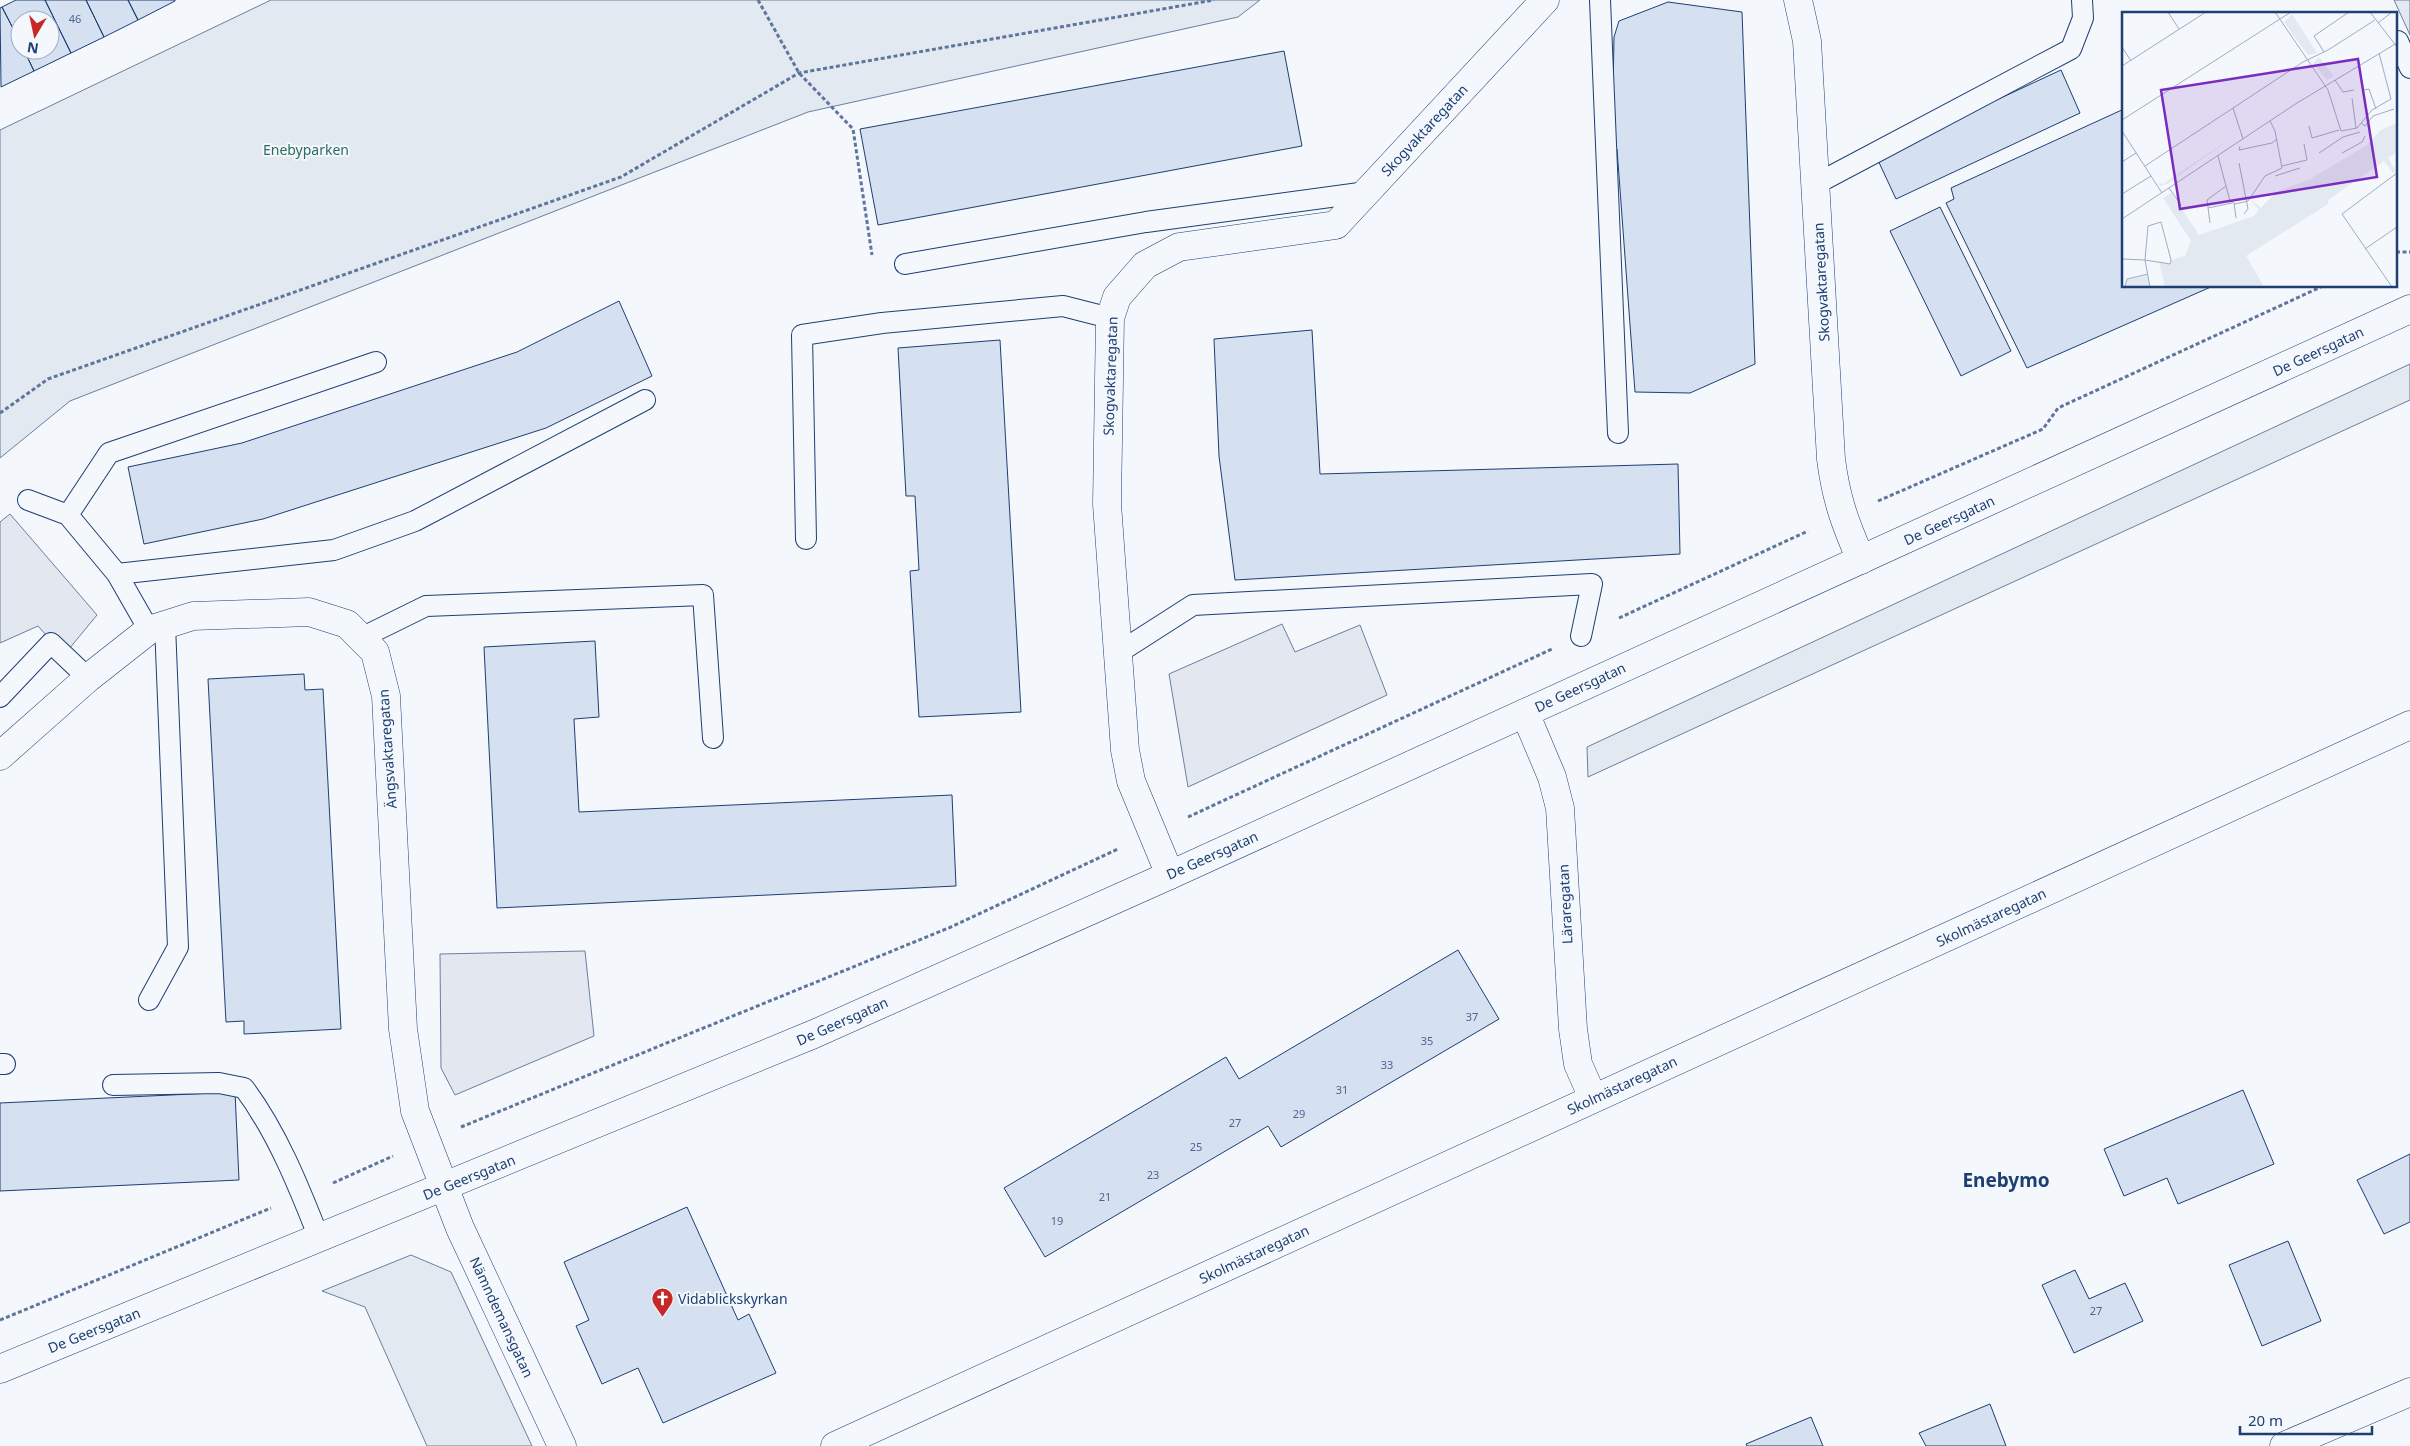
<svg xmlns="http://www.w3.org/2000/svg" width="2410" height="1446" viewBox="0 0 2410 1446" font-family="'Noto Sans',sans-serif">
<rect width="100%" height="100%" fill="#f4f7fb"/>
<path fill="#e3e9f0" stroke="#687fa3" d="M271,0h989l-22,17 -430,95 -738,289 -70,57v-328z
M2394,0h16v35z
M2410,364v36l-822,377 -1,-30z
M411,1255l40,17 81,174h-105l-62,-139 -43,-16z"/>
<path fill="#e3e8f0" stroke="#687fa3" d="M10,514l87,101 -33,40 -26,-29 -38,17v-121z
M1282,624l13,28 65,-27 27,70 -199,92 -19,-113z
M585,951l9,85 -139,59 -14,-27 -1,-114z"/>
<path fill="#d5e0f0" stroke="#1d3f73" d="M16,0h29l26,53 -37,18 -10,-21h26v-30h-30v22l-18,-35z
M45,0h41l18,37 -33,16z
M86,0h42l10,20 -34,17z
M128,0h47v1l-37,19z
M1668,2l74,10 13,352 -65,29 -55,-1 -18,-243 -5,-4 2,-108 5,-16z
M2,7l18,35v8h4l10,21 -33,16 -1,-79z
M1284,51l18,95 -424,79 -18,-96z
M2061,70l19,43 -184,86 -20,-43z
M2124,109v177h89l-186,82 -81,-165 8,-4 -3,-11z
M1940,207l71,144 -50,25 -71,-145z
M619,301l33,75 -106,52 -283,91 -119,25 -16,-77 114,-24 275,-91z
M1312,330l8,144 358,-10 2,90 -445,26 -16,-124 -5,-117z
M1000,340l21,372 -102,5 -9,-146 9,-1 -4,-74h-9l-8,-148z
M595,641l4,76 -25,2 5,93 373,-17 4,91 -459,22 -13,-261z
M304,674l1,16 18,-1 18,340 -97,5v-13l-18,1 -18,-343z
M1458,950l41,69 -218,128 -13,-21 -223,131 -41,-69 222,-131 13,22z
M2243,1090l31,74 -96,40 -11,-26 -43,18 -20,-47z
M235,1092l4,88 -239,11v-88z
M2410,1154v68l-26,12 -27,-54z
M687,1207l51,113 11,-6 27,59 -113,50 -25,-55 -36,16 -26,-58 13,-6 -25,-58z
M2288,1241l33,80 -59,25 -33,-81z
M2075,1270l14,29 36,-16 18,38 -69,32 -32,-68z
M1990,1404l16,42h-80l-7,-13z
M1811,1417l12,29h-76l-1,-2z"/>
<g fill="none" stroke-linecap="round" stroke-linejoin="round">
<defs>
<path id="service" d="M1600,0l18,433
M2398,41l12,27
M1816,184l255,-135 12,-31 -1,-18
M905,264l241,-42 221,-30
M28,500l40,15 49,59 32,56
M68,515l41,-62 267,-91
M806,539l-4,-204 80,-12 181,-17 47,12
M117,574l217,-24 81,-29 230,-121
M361,638l65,-32 277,-11 10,143
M1118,653l75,-48 399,-21 -11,52
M0,697l51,-54 37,35
M149,1000l29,-53 -13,-322
M0,1064h5
M113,1085l106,-2 25,5c33,44 55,99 75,150"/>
<path id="minor" d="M1798,0l9,41 24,418c5,40 14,64 30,101
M1525,713l27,64 8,31 13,221 5,35 15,34
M0,756l88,-78 61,-48 44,-14 116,-4 38,12 28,28 11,44 17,333 12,82 45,117 102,218
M1170,875l-39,-94 -6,-31 -18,-246 3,-186 7,-21 28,-32 34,-18 157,-22 209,-225
M835,1446l1575,-721
M2284,1446l126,-54"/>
<path id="secondary" d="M0,1369l814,-335 356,-159 1240,-566"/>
</defs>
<use href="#service" stroke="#1d3f73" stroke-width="22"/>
<use href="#minor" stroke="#1d3f73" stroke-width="29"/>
<use href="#secondary" stroke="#1d3f73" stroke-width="29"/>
<path stroke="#5e769c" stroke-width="3" stroke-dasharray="4 2.5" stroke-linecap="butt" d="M758,0l41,73 54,56 19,126
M2396,252h14
M0,413l48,-34 573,-202 178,-104 415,-73
M1878,501l165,-72 15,-21 265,-122
M1619,618l189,-87
M1188,817l364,-168
M461,1127l490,-200 167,-78
M333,1183l60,-27
M0,1320l271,-112"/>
<use href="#service" stroke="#f4f7fb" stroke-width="20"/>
<use href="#minor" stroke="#f4f7fb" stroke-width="28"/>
<use href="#secondary" stroke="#f4f7fb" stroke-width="28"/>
</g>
<defs>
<symbol id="church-pin" viewBox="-11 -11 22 30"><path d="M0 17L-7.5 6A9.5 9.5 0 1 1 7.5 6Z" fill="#c62828" stroke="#f4f7fb"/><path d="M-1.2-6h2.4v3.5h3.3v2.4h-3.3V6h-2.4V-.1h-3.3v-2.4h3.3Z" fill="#fff"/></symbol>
</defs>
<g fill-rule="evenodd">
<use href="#church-pin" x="650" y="1286" width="25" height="34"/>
</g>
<g text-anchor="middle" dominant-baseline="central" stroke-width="4" stroke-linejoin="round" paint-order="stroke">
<g font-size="11" fill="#4b6792">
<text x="75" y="18">46</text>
<text x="1472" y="1016">37</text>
<text x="1427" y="1040">35</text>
<text x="1387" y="1064">33</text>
<text x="1342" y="1089">31</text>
<text x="1299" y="1113">29</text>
<text x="1235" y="1122">27</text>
<text x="1196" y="1146">25</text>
<text x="1153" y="1174">23</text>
<text x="1105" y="1196">21</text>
<text x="1057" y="1220">19</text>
<text x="2096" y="1310">27</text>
</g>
<g font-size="14" fill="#1d3f73" stroke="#f4f7fb">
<text transform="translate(1424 130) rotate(-47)">Skogvaktaregatan</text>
<text transform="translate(1821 282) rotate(-93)">Skogvaktaregatan</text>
<text transform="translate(2318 351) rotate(-25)">De Geersgatan</text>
<text transform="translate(1110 376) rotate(-88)">Skogvaktaregatan</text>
<text transform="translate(1949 520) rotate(-25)">De Geersgatan</text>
<text transform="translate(1580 687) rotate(-25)">De Geersgatan</text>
<text transform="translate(387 749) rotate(-94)">Ängsvaktaregatan</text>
<text transform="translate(1212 855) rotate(-24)">De Geersgatan</text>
<text transform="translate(1565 904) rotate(-93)">Läraregatan</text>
<text transform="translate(1991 917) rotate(-25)">Skolmästaregatan</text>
<text transform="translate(842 1021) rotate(-24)">De Geersgatan</text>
<text transform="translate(1622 1085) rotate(-25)">Skolmästaregatan</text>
<text transform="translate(469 1177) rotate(-22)">De Geersgatan</text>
<text transform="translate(1254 1254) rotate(-25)">Skolmästaregatan</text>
<text transform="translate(502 1317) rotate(65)">Nämndemansgatan</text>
<text transform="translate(94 1330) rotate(-22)">De Geersgatan</text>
</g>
<g font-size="14" fill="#2c6c60" stroke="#f4f7fb">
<text x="306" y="149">Enebyparken</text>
</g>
<g font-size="14" fill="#1d3f73" stroke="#f4f7fb" text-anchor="start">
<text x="678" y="1298">Vidablickskyrkan</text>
</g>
<g font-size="19" font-weight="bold" fill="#1d3f73" stroke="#f4f7fb">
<text x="2006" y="1180">Enebymo</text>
</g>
</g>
<g transform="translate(2122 12)">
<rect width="275" height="275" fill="#f4f7fb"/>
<path d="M170,2l25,39 -9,2 -24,-33zM197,45l15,19 -7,4 -14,-17zM275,111v29l-9,6 8,13 -3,2 -9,-12 -56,39v4l-82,52 18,31h-99l-6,-26 11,3 1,-4 14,-4 6,-15 -28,-43 8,-5 28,42 55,-19 5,-6 -9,-11 11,9 15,-16 34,-13 56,-33 15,-16zM115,122l-68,49 -9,3 -1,-3 4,1zM26,262l2,13h-25l1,-7z" fill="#e3e9f0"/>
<path fill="none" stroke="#9eadc5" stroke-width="1" d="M46,0l11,17M153,0l53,78 13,41 16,-3 15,-18 19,-11 -12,-46M248,0l27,35M256,11l14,-11M0,35l9,14M202,40l-10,-16 35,-24M0,54l84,-54M213,68l8,12 11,-2M241,78l6,-1 7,20M230,86l4,30M111,96l10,31M0,108l169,-108M239,111l4,3 8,-10 21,-7M187,114l3,12 27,-8M0,119l40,62M118,134l-1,4 33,-7 5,-4M197,141l24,-16 17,-5M220,141l20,-11 3,-6M96,144l12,45 5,3 13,-3 17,-25 17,-8 -7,-37 -5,-10M0,150l14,-9M117,151l9,46 -4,5M23,154l158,-104 25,-12 47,-30M160,154l25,-6 -3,-16M153,164l25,-8M47,176l12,17M0,182l29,-18M112,191l2,15M86,196l24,-5M0,207l175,-116 100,-60M39,210l10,38 -1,4 -25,-4 3,-34zM88,211l-3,-23 19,-14M243,237l32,-22M0,247l23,1 5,27M3,275l2,-8 21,-5M270,275l-50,-73 55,-41"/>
<path fill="#7b2cbf" fill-opacity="0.15" stroke="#7b2cbf" stroke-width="2.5" d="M236,47l19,118 -197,32 -19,-119z"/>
<rect width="275" height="275" fill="none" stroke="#1d3f73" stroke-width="2.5"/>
</g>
<g transform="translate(35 35) rotate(189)"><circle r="24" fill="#f4f7fb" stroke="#9eadc5"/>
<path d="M0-4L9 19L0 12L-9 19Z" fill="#c62828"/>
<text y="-8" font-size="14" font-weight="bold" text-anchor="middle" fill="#1d3f73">N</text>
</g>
<path d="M2240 1426v8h132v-8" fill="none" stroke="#1d3f73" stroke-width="2.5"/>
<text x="2248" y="1426" font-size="15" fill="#1d3f73" stroke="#f4f7fb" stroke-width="4" paint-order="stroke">20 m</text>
</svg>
